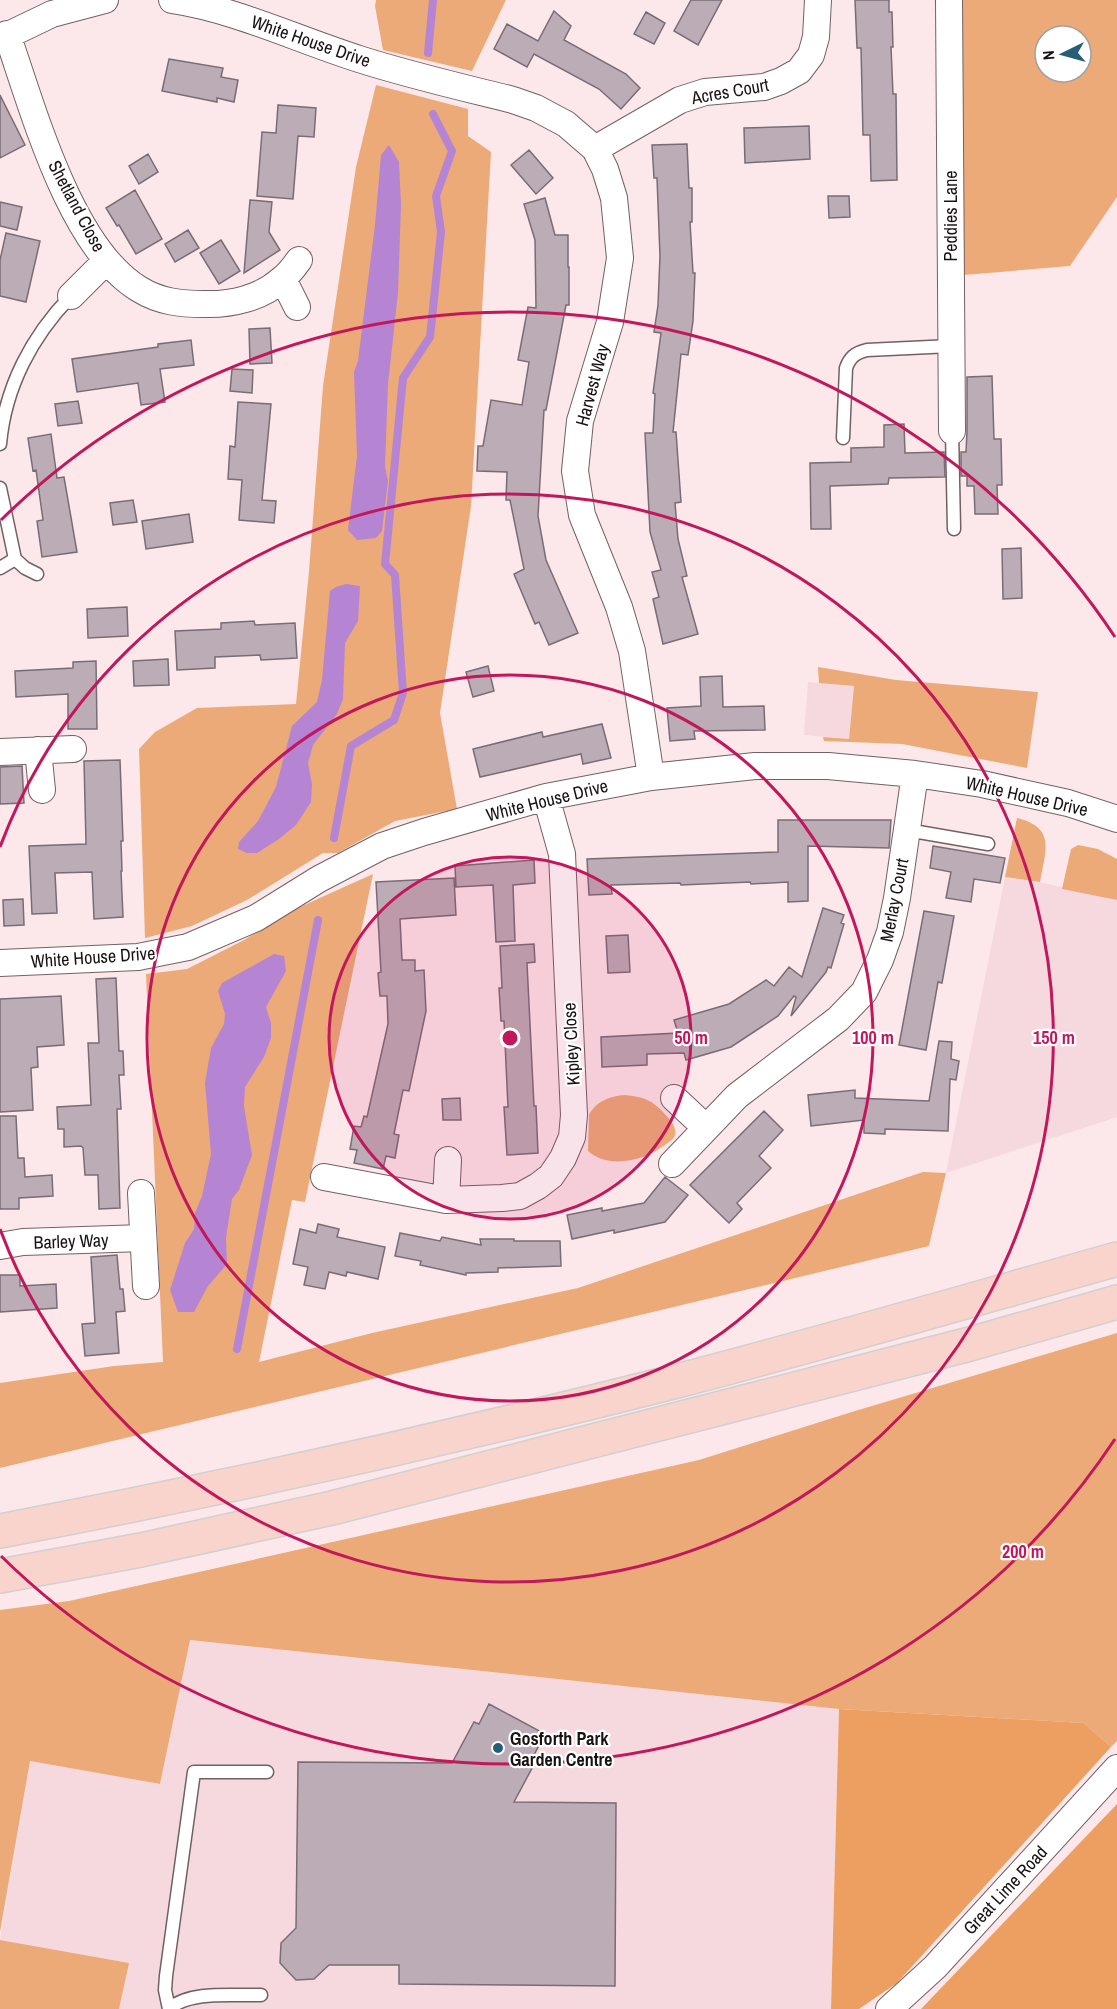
<svg xmlns="http://www.w3.org/2000/svg" width="1117" height="2009" viewBox="0 0 1117 2009" font-family="'Archivo Narrow',sans-serif">
<rect width="100%" height="100%" fill="#fce8eb"/>
<path fill="#f6d9df" d="M808,682l46,4 -5,53 -45,-4z
M1005,877l35,5 77,18v217l-171,56z
M189,1640l650,69 -8,300h-712l9,-46 -128,-23 30,-179 130,23z"/>
<path fill="#ecaa78" fill-rule="evenodd" d="M376,0h130l-34,71 -89,-21 -8,-44z
M962,0h155v197l-47,69 -106,9zM1045,36h36v36h-36z
M376,85l92,24v27l23,16 -20,354 -31,207 17,96 -62,12 -57,32h-15l-76,47 -55,26 -47,12 -6,-189 16,-17 42,-24 99,-4 13,-133 14,-185 33,-219z
M818,667l78,13 142,12 -11,76 -125,-24 -78,-3 -1,-4 26,2 5,-53 -35,-3z
M1017,818c40,10 28,33 23,64l-35,-5z
M1078,845l20,4 19,10v41l-55,-11 9,-40z
M373,874l-68,328 -13,-2 -33,162 113,-29 206,-45 345,-116 23,1 -17,73 -929,222v-85l114,-17 49,-4 -17,-388 41,-5 57,-29 47,-29z
M625,1095c18,2 25,4 37,16 6,7 15,14 13,24 -1,4 -6,7 -10,10 -20,15 -56,25 -77,6l1,-36c7,-14 22,-19 36,-20z
M1117,1333v408l-6,6 -27,-24 -245,-14 -649,-69 -30,144 -130,-23 -30,171v-322l69,-9 630,-141 156,-49z
M0,1940l129,23 -10,46h-119z"/>
<path fill="#ed9f61" d="M839,1709l245,14 27,24 -214,236 -38,26h-28z
M1117,1804v205h-196z"/>
<path fill="#b585d3" d="M389,145l10,17 2,43 -3,88 -10,91 -3,82 3,15 -6,50 -6,7 -19,2 -9,-10 9,-74 -3,-84 4,-11 17,-136 6,-70z
M346,584l14,2 -2,35 -13,22 -2,56 -6,15 -24,31 -5,18 4,21 -1,18 -15,23 -17,14 -22,14h-10l-9,-4 1,-7 19,-21 18,-34 16,-61 25,-24 5,-22 8,-89 6,-4z
M274,954l10,2 2,15 -20,36 5,16v15l-7,19 -19,30 -1,19 8,49 -13,35 -7,9 -6,39 1,26 -19,22 -14,26h-16l-8,-22 15,-47 9,-14 1,-16 7,-17 9,-42 -6,-71 6,-35 13,-24 1,-10 -7,-23 4,-8z"/>
<g fill="none" stroke-linecap="round" stroke-linejoin="round">
<path stroke="#b585d3" stroke-width="8" d="M428,53l5,-53
M334,838l17,-92 43,-26 9,-27 -8,-118 -10,-11 18,-186 27,-41 11,-105 -5,-36 16,-45 -19,-37
M237,1349l81,-429"/>
</g>
<path fill="#bbacb6" stroke="#7a6c76" stroke-width="1.5" d="M691,0h31l-24,45 -24,-14z
M855,0h34v12h3l1,35h-2l2,47h3l1,86 -26,1 -1,-46h-7l-2,-87h-4z
M554,11l17,15 -7,14 62,34 14,14 -19,21 -22,-20 -65,-35 -7,13 -33,-18 13,-25 31,17z
M646,12l19,11 -11,21 -20,-10z
M169,59l54,9 -2,9 17,3 -4,22 -17,-4v4l-55,-11z
M0,95l25,50 -25,13z
M278,105l38,3 -2,29 -16,-1 -5,63 -36,-3 5,-64 14,1z
M809,126l1,33 -65,4 -1,-35z
M687,144l2,44h3v34h-2l3,51h2l-2,48 -5,34 -7,-1 -8,78h3l5,70 -6,1 3,36 9,37 -5,1 16,57 -35,10 -10,-45 6,-2 -7,-25 9,-2 -11,-38 -5,-99h8l2,-39 -2,-1 8,-60 -7,-1 4,-27 2,-49 -3,-78h-3l-2,-33z
M529,150l24,28 -17,16 -25,-29z
M148,154l10,18 -19,12 -10,-18z
M135,190l27,49 -26,15 -17,-29 -2,1 -11,-18z
M828,196h21l1,21 -21,1z
M545,198l10,37h13v32h1v38h-3l-20,105h-2l-6,106 8,44 32,73 -29,12 -10,-23 -4,2 -21,-50 10,-5 -14,-69h-4l1,-28 -30,-1 1,-25h5l8,-46 31,5 7,-43 -11,-2 10,-53 8,1 -1,-68 -11,-36z
M250,200l22,2 -3,30 11,18 -36,23z
M0,202l22,5 -5,23 -17,-4z
M188,230l11,18 -24,14 -10,-18z
M6,233l34,8 -14,61 -26,-6v-36z
M221,240l19,31 -21,13 -19,-31z
M270,328l2,35 -22,1 -1,-35z
M191,340l3,25 -34,4 5,33 -24,3 -3,-22 -61,9 -5,-33 86,-12v-3z
M232,369l21,1 -1,23 -22,-2z
M992,376l2,63h7l1,46h-5l1,29h-23l-1,-28h-7v-10h-6v-24h5l1,-21v-54z
M78,401l4,22 -24,3 -3,-22z
M238,402l33,2 -9,96 14,1 -2,22 -35,-3 3,-40 -14,-1 2,-33 5,1z
M904,424l1,29 39,-1 1,25 -56,1 -1,6 -58,2 1,43h-20l-1,-66 41,-1v-14l33,-1v-22z
M51,434l6,44 7,-1 13,75 -35,5 -5,-36 6,-1 -7,-50 -3,1 -5,-33z
M133,500l4,22 -24,3 -3,-22z
M189,514l4,28 -47,7 -4,-28z
M1021,548l1,50 -19,1 -1,-50z
M127,607l1,29 -40,2 -1,-29z
M254,621l1,4 40,-2 2,35 -36,2 -1,-5 -45,2v11l-38,2 -2,-39 46,-2v-6z
M168,659l1,26 -35,1 -1,-25z
M96,661l1,68h-29v-35l-52,3 -1,-26 58,-3v-6z
M488,666l6,25 -21,6 -7,-25z
M722,676l1,31 41,-1 1,24 -71,1 1,8 -25,2 -3,-33 34,-2 -1,-29z
M602,724l9,34 -28,6 -2,-10 -101,23 -7,-28 69,-17 1,5z
M120,760l3,81h-2l1,30h-1l2,46 -29,2 -2,-47 -37,1 2,40 -25,1 -3,-68 57,-2 -2,-83z
M22,766l2,37 -24,1v-37z
M778,820h113l-2,28 -81,-2v55l-20,1v-20l-37,2 -1,-2 -69,3 -1,-2 -69,2 1,9 -23,1 -2,-36 191,-7z
M933,846l72,12 -5,25 -26,-4 -3,23 -25,-4 5,-26 -21,-4z
M534,860l1,23 -22,2 2,56 -19,1 -3,-57 -37,2 -1,-21z
M454,878l2,37 -56,4 2,41h13v11l9,-1 2,41 -17,80 -6,-1 -9,44 5,1 -4,23 -9,-2 -3,13 -29,-6 3,-13 -7,-1 4,-23 7,1 3,-11 3,1 21,-93 -1,-28h-7l-2,-23 3,-1 -5,-90z
M23,899l1,26 -20,1 -1,-26z
M823,908l21,7 -3,8 3,1 -13,44 -3,-1 -2,5 -35,44 5,-19 -2,-1 -16,20 -47,31 -45,13 -2,-7 -37,1v11l-45,2 -1,-30 77,-4 -4,-13 55,-16 37,-24 8,6 15,-19 13,10z
M924,911l30,5 -12,67 -4,-1 -12,68 -27,-5z
M628,935l2,37 -22,1 -2,-37z
M534,944l1,18 -8,1 7,143h2l2,47 -31,2 -3,-48h4l-4,-86h-3l-2,-33h3l-2,-42z
M116,978l3,73h4l1,24h-5l2,34h-4l3,99 -21,1 -1,-34h-13l-2,-27 -2,-2 -17,1v-18h-6l-1,-22 34,-2 -3,-62h11l-3,-64z
M61,996l3,49 -27,2 1,20 -7,1 2,42 -33,2v-113z
M939,1041l13,1 -1,17 8,2 -3,19 -6,-1 -2,52 -63,-2v5l-21,-1v-13l-53,6 -3,-31 47,-5v8l74,3z
M460,1098l1,22h-18l-1,-21z
M764,1111l19,19 -24,26 12,12 -34,35 5,6 -13,14 -39,-38z
M0,1116h16l2,42h6l1,19 27,-2 1,21 -34,2v11h-19z
M665,1177l23,18 -23,27 -51,11v-3l-42,9 -5,-24 35,-7v3l42,-8z
M318,1224l21,5 -2,8 48,10 -7,32 -31,-7 -1,4 -17,-4 -4,17 -21,-4 4,-18 -15,-3 7,-35 16,4z
M400,1233l40,8 2,-4 39,8 -1,-6h34v2h46l1,25 -63,2v4l-32,1v2l-46,-10 1,-4 -26,-5z
M117,1255l3,34h3l2,22 -9,1 3,41 -34,3 -3,-32 13,-1 -4,-66z
M0,1275h20v11l36,-2 1,24 -57,4z
M489,1704l56,30 -11,21 4,2 -24,45 102,1 -1,183 -216,-2v-19h-70l-15,14 -18,1 -16,-17 1,-20 15,-15 2,-166 154,1 22,-41 5,2z"/>
<g fill="none" stroke-linecap="round" stroke-linejoin="round">
<defs>
<path id="lane" d="M952,431l2,98
M843,438l3,-70c4,-11 9,-15 21,-18l84,-4
M0,444c5,-57 32,-108 71,-148
M0,488l15,71
M0,568l15,-9 10,9 12,6
M907,830l81,14
M169,2009l-4,-19 1,-14 28,-204h73
M169,2009c21,-19 65,-13 92,-14"/>
<path id="street" d="M172,0c65,10 124,39 187,59 50,16 102,28 154,41l23,8 30,16 29,25 10,20 9,29 6,60 -10,64 -30,99 -5,50 7,44 37,92 13,44 19,126
M949,0l3,431
M7,34c26,75 63,213 132,255 21,13 42,15 65,15 27,1 57,-6 77,-24 7,-5 13,-13 18,-20
M0,39l52,-25 53,-14
M595,149l85,-49 25,-8 59,-5 17,-6 18,-10 12,-16 5,-18 2,-37
M283,279l14,28
M71,296l35,-35
M38,750l4,40
M0,752l73,-3
M0,963l138,-6 50,-10 68,-29 63,-39 63,-33 42,-14 122,-35 105,-20 104,-11h73l87,8 67,10 86,19 49,16
M674,1098l32,30
M672,1164l65,-68 101,-77 26,-27 16,-32 10,-28 7,-34 18,-124
M324,1177l122,23 56,-2 18,-2 18,-10 13,-10 12,-18 9,-21 2,-22 -12,-261 -16,-57
M141,1193l5,93
M446,1200l2,-40
M0,1246l23,-4 120,-4
M889,2009l46,-42 182,-199"/>
<path id="primary" d="M0,1531c227,-43 453,-93 677,-150 147,-38 294,-81 440,-122
M0,1576l141,-26 191,-42 638,-164 147,-42"/>
</defs>
<use href="#lane" stroke="#726164" stroke-width="15"/>
<use href="#street" stroke="#726164" stroke-width="28"/>
<use href="#primary" stroke="#d1d0d0" stroke-width="36"/>
<use href="#lane" stroke="#fff" stroke-width="12"/>
<use href="#street" stroke="#fff" stroke-width="26"/>
<use href="#primary" stroke="#f9d4cd" stroke-width="33"/>
</g>
<circle cx="510" cy="1038" r="181" fill="#c2185b" fill-opacity=".12"/>
<g fill="none" stroke="#c2185b" stroke-width="3">
<circle cx="510" cy="1038" r="181"/>
<circle cx="510" cy="1038" r="363"/>
<path d="M0 847A544 544 0 1 1 0 1229"/>
<path d="M1115 1439A726 726 0 0 1 1 1556M1 520A726 726 0 0 1 1115 637"/>
</g>
<circle fill="#265e78" stroke="#fff" stroke-width="2" cx="498" cy="1748" r="6"/>
<g text-anchor="middle" dominant-baseline="central" stroke-width="4.5" stroke-linejoin="round" paint-order="stroke">
<g font-size="18" fill="#181213" stroke="#fff">
<text transform="translate(311 41) rotate(19)">White House Drive</text>
<text transform="translate(730 91) rotate(-10)">Acres Court</text>
<text transform="translate(77 206) rotate(62)">Shetland Close</text>
<text transform="translate(950 216) rotate(-90)">Peddies Lane</text>
<text transform="translate(592 385) rotate(-75)">Harvest Way</text>
<text transform="translate(1027 796) rotate(13)">White House Drive</text>
<text transform="translate(547 800) rotate(-14)">White House Drive</text>
<text transform="translate(894 900) rotate(-79)">Merlay Court</text>
<text transform="translate(93 957) rotate(-4)">White House Drive</text>
<text transform="translate(571 1044) rotate(-93)">Kipley Close</text>
<text transform="translate(71 1241) rotate(-2)">Barley Way</text>
<text transform="translate(1005 1890) rotate(-47)">Great Lime Road</text>
</g>
<g font-size="18" font-weight="bold" fill="#181213" stroke="#fff" text-anchor="start">
<text x="510" y="1738">Gosforth Park<tspan x="510" dy="21">Garden Centre</tspan></text>
</g>
</g>
<circle cx="510" cy="1038" r="9" fill="#c2185b" stroke="#fff" stroke-width="3"/>
<g font-size="18" text-anchor="middle" font-weight="bold" fill="#c2185b" stroke="#fff" stroke-width="4.5" stroke-linejoin="round" paint-order="stroke">
<text x="691" y="1044">50 m</text>
<text x="873" y="1044">100 m</text>
<text x="1054" y="1044">150 m</text>
<text x="1023" y="1558">200 m</text>
</g>
<g transform="translate(1063 54) rotate(265)"><circle r="28" fill="#ffffff" stroke="#a3a0a1" stroke-width="1.5"/>
<path d="M0-4.5L10 22L0 15L-10 22Z" fill="#265e78"/>
<text y="-9" font-size="16" font-weight="bold" text-anchor="middle" fill="#181213">N</text>
</g>
</svg>
